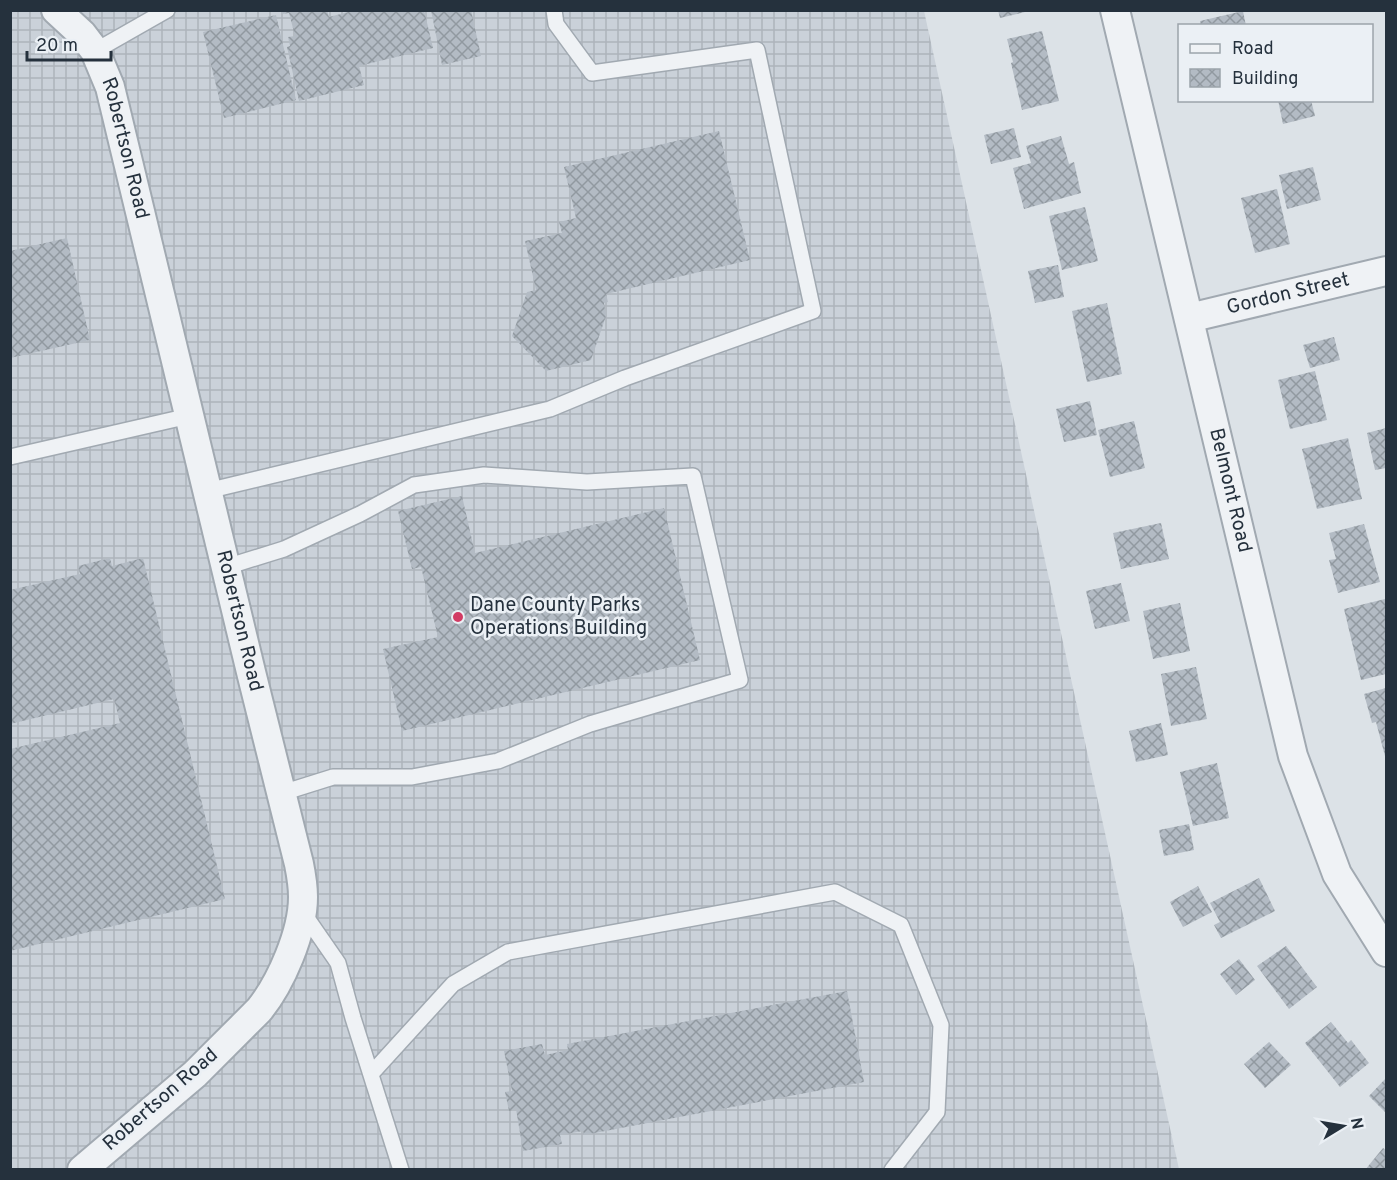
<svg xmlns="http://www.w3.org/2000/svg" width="1397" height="1180" viewBox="0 0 1397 1180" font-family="Overpass,sans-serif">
<defs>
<pattern id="industrial-grid" width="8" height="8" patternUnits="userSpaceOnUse" patternTransform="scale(1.5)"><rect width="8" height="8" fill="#cad1d9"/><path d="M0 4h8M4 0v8" fill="none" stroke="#adb4bb"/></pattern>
<pattern id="building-cross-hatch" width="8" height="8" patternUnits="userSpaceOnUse" patternTransform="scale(1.5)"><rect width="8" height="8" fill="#b3bbc4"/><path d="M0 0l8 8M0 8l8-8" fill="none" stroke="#9199a0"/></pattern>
</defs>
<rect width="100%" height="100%" fill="#dce2e7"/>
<path fill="url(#industrial-grid)" d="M10,11h914l255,1158h-1168z"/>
<path fill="url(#building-cross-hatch)" d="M281,10h46l2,7 27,-7h68l9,38 -74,18 5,19 -65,16 -12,-54 3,-1 -2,-9 7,-1 -6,-23 -7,1z
M431,10h40l10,46 -39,9z
M998,10h31v1l-29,7z
M1243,11l3,15h-45l-1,-5z
M276,15l20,85 -72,18 -21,-86z
M1042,31l17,70 -37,9 -11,-47 2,-1 -6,-23z
M1278,100h33l4,16 -32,8z
M1014,128l7,29 -30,7 -7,-29z
M719,131l31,129 -144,34 2,8 -4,1 2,13 -15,44 -45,11 -34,-35 15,-44 9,-2 -11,-49 37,-8 -3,-11 17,-4 -12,-51z
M1061,136l8,28 5,-2 7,31 -57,16 -11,-41 18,-5 -5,-17z
M1313,167l8,33 -34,9 -8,-34z
M1277,189l13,55 -35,9 -14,-55z
M1085,207l13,54 -36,9 -13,-54z
M67,238l23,102 -80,18v-107z
M1058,265l6,32 -29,6 -7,-32z
M1107,303l15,71 -35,8 -15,-71z
M1334,337l6,23 -30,8 -7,-23z
M1315,371l12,49 -37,9 -12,-49z
M1090,401l7,34 -33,7 -8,-33z
M1134,421l11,47 -35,9 -12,-47z
M1386,428v40l-11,2 -8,-37z
M1348,438l14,61 -45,10 -15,-60z
M462,496l13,57 189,-45 36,152 -298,71 -19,-82 55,-12 -17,-70 -9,2 -14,-58z
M1161,523l8,36 -48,10 -8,-36z
M1364,524l16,58 -42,11 -9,-33 7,-1 -7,-26z
M110,558l2,8 31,-8 82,341 -215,52v-202l110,-26 -6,-24 -104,25v-134l70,-16 -2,-8z
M1121,583l9,38 -35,8 -9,-38z
M1385,599l1,7v68l-25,6 -17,-71z
M1180,603l10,48 -37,8 -10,-48z
M1196,667l11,52 -36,7 -10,-52z
M1386,688v72l-10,-38 -4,1 -8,-29z
M1161,723l7,32 -32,7 -7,-31z
M1217,763l12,55 -36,8 -13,-54z
M1189,824l5,26 -30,6 -5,-26z
M1259,878l16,33 -54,27 -7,-13 6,-3 -10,-19z
M1198,886l14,26 -29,15 -13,-25z
M1286,946l31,41 -28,22 -32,-43z
M1239,959l16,21 -19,15 -16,-21z
M847,991l17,91 -280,53 -1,-4 -23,4 2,9 -39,7 -7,-42 -7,2 -4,-19 7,-1 -8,-40 38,-7 3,11 23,-5 -1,-6z
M1331,1022l17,21 3,-3 18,23 -29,24 -35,-44z
M1269,1042l22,23 -26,23 -21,-24z
M1386,1078v35l-17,-17z
M1383,1148l3,2v20h-21z"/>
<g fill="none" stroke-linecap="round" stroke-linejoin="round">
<defs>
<path id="lane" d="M95,51l72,-41
M10,457l179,-41
M207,491l343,-82 75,-31 188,-67 -56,-261 -165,23 -36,-49 -2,-14
M226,567l58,-18 76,-35 54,-29 70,-10 103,7 106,-6 47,204 -150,44 -92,37 -86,16h-79l-51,16
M302,911l36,52 15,55 48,152
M371,1074l82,-90 55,-32 327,-60 66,33 40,100 -4,87 -45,58"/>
<g id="street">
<path id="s1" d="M56,10l26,24 13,17 15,36 141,585 48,192c2,10 4,22 4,33 0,35 -22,86 -44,113l-64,64 -113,96"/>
<path id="s2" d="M1115,10l178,746 44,118 49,78"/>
<path id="s3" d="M1189,318l197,-47"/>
</g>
</defs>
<use href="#lane" stroke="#a1a9b1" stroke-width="18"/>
<use href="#street" stroke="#a1a9b1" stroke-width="32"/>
<use href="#lane" stroke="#eff2f5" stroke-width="15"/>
<use href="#street" stroke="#eff2f5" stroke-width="28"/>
</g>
<circle fill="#d23b64" stroke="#ebf0f5" stroke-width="2" cx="458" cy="617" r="6"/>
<g text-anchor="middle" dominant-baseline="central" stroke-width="5" stroke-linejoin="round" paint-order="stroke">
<g font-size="20" fill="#25313d" stroke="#ebf0f5">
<text stroke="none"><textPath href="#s1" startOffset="159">Robertson Road</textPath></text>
<text stroke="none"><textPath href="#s3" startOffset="102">Gordon Street</textPath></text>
<text stroke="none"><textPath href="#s2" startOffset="494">Belmont Road</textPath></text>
<text stroke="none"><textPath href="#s1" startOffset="645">Robertson Road</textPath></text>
<text transform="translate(161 1100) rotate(-41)">Robertson Road</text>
</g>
<g font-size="20" fill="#25313d" stroke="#ebf0f5" text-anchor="start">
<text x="470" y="606">Dane County Parks<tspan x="470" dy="23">Operations Building</tspan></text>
</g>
</g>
<rect width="1397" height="1180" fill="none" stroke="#25313d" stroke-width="24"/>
<rect x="1178" y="24" width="195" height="78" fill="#ebf0f5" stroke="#9ca4ab" stroke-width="1.5"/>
<rect x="1190" y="44" width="30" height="9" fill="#eff2f5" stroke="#9ca4ab" stroke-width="1.5"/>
<text x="1232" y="54" font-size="18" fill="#25313d">Road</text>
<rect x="1190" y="69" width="30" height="18" fill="url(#building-cross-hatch)" stroke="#9ca4ab" stroke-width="1.5"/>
<text x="1232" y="84" font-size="18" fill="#25313d">Building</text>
<g transform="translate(1343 1126) rotate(79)" stroke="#ebf0f5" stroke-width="4.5" paint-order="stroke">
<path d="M0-4.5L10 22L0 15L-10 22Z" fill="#25313d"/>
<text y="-9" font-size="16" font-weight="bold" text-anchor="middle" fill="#25313d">N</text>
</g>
<path d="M27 51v9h84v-9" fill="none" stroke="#25313d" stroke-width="3"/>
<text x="36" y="51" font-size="18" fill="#25313d" stroke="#ebf0f5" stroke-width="4.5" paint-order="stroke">20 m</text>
</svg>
